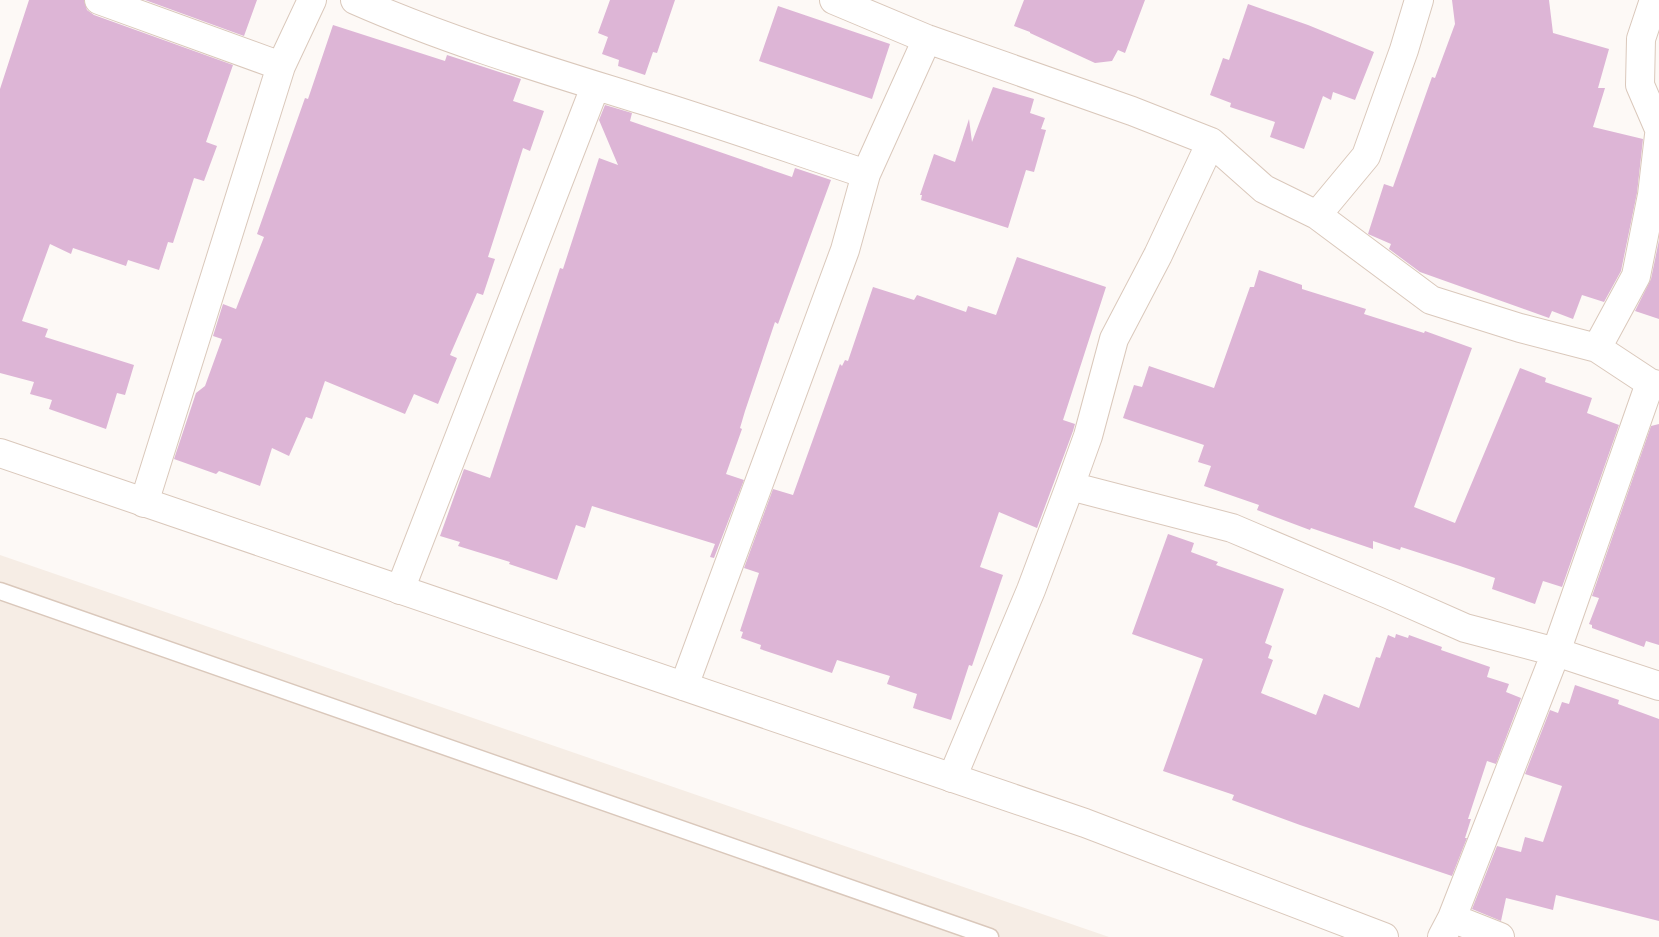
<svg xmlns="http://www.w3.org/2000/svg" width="1659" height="937" viewBox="0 0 1659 937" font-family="Helvetica,sans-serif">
<rect width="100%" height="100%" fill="#fdf9f6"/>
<path fill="#f6ede5" d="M0,555l1109,382h-1109z"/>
<path fill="#ddb5d6" d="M29,0h55l3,10 7,5 139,50 -27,77 11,4 -13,35 -10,-3 -21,65 -5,-1 -9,28 -31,-10 -2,6 -53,-18 -2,6 -21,-10 -28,77 26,8 -3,8 89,28 -9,30 -8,-2 -11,36 -57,-20 3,-9 -22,-6 4,-12 -34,-9v-284z
M145,0h112l-13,36z
M610,0h65l-18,53 -4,-1 -8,23 -27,-9 1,-6 -17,-6 6,-17 -10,-4z
M1024,0h121l-20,53 -7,-3 -6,11 -17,2 -65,-30v-1l-16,-6z
M1452,0h97l4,33 56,16 -11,39h7l-12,39 50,12 -6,54 -16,78 -17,31 -22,-7 -9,24 -21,-8 -3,7 -129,-46 -31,-23 2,-5 -23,-10 16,-50 9,3 39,-110 3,1 20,-54z
M1248,4l60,21 66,27 -19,48 -22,-8 -2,8 -8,-4 -19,53 -34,-12 5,-15 -45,-15 1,-4 -21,-8 13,-37 6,2z
M778,6l112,38 -18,55 -113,-38z
M333,25l112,36 2,-6 74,24 -8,22 31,10 -14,40 -7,-3 -35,109 7,2 -12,36 -6,-2 -27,62 7,3 -19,46 -24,-10 -9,20 -80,-33 -13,38 -6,-2 -17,39 -17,-8 -12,38 -41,-15 -3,3 -42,-15 22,-66 9,-7 17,-47 -9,-3 10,-32 13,5 28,-72 -7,-3 48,-136 3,1z
M993,87l41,12 -4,14 15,5 -4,11 5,1 -12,42 -8,-2 -18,58 -87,-28 1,-5h-2l14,-41 21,8 14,-43 3,23z
M605,105l27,8 -2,8 162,56 3,-9 36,12 -53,144 -3,-2 -30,89 -5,17 2,1 -16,45 18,6 -30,78 -4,-1 5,-13 -123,-38 -7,22 -9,-3 -19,55 -48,-16 1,-2 -52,-16 2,-4 -20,-6 24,-67 26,9 70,-210 3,1 36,-111 19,7 -19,-45z
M1659,240v79l-24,-8 16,-32z
M1017,257l89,30 -43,133 12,4 -2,7 -36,97 -38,-16 -19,55 23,8 -31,91 -3,-1 -18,55 -38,-12 4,-14 -30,-10 3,-8 -53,-16 -5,13 -72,-24 1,-4 -20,-7 2,-6 -3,-1 19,-58 -15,-5 29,-79 20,6 47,-131 2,2 3,-6 3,1 25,-74 41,13 3,-5 49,17 2,-6 28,9z
M1259,270l43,15v4l64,20 -2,5 60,19 1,-2 47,17 -58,159 41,16 65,-155 26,10 -1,4 47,16 -5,15 32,12 -57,162 -19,-6 -8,23 -43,-15 3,-11 -35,-12 -59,-19 -1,3 -27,-9v8l-62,-21 -1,2 -53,-20 2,-5 -55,-19 7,-20 -13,-4 6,-17 -81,-27 11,-33 8,2 7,-21 65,22 36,-101h4z
M1659,424v221l-13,-4 -2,6 -52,-19v-3l-3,-1 10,-26 -7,-2 59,-170z
M1168,534l26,9 -3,9 27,10 -2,3 68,24 -19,54 7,3 -4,12 5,2 -12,33 55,22 8,-21 35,14 17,-51 4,1 8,-23 7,3 1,-4 12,4 1,-3 33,12 -1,3 49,17 -3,10 22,7 -3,8 15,6 -25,66 -9,-3 -19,58h3l-6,19h2l-15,38 -152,-51 -68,-25 2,-5 -71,-24 40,-112 -71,-25z
M1575,685l44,15 -1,4 41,15v202l-103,-26 -3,15 -47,-12 -5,23 -29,-12 25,-63 24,6 4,-15 18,5 19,-56 -37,-12 25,-64 8,3 4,-11 7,2z"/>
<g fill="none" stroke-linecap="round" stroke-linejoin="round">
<defs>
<path id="service" d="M0,591l990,346"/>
<path id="minor" d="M99,0l182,66
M355,0c93,41 191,70 287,100 75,23 149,49 224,74
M834,0l93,39 205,72 79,31 53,47 53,26 114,85 89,28 77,20 53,35 9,2
M1654,0l-13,39 -1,46 19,44
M1317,215l49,-59 38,-106 15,-50
M1597,348l39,-72 16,-81 7,-60
M1070,486l162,42 156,66 77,34 91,24 103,34
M144,503l137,-437 31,-66
M400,590l195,-503
M684,686l161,-436 21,-76 61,-135
M952,778l79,-188 39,-104 18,-50 26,-97 44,-84 53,-113
M1452,918l48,19
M1442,937l10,-19 104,-266 94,-269"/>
<path id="secondary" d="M0,453l1085,370 299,114"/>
</defs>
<use href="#service" stroke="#dac8bb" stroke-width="19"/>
<use href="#minor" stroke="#dac8bb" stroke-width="30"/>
<use href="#secondary" stroke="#dac8bb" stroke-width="30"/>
<use href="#service" stroke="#fff" stroke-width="16"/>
<use href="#minor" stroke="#fff" stroke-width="28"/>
<use href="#secondary" stroke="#fff" stroke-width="28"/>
</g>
</svg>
